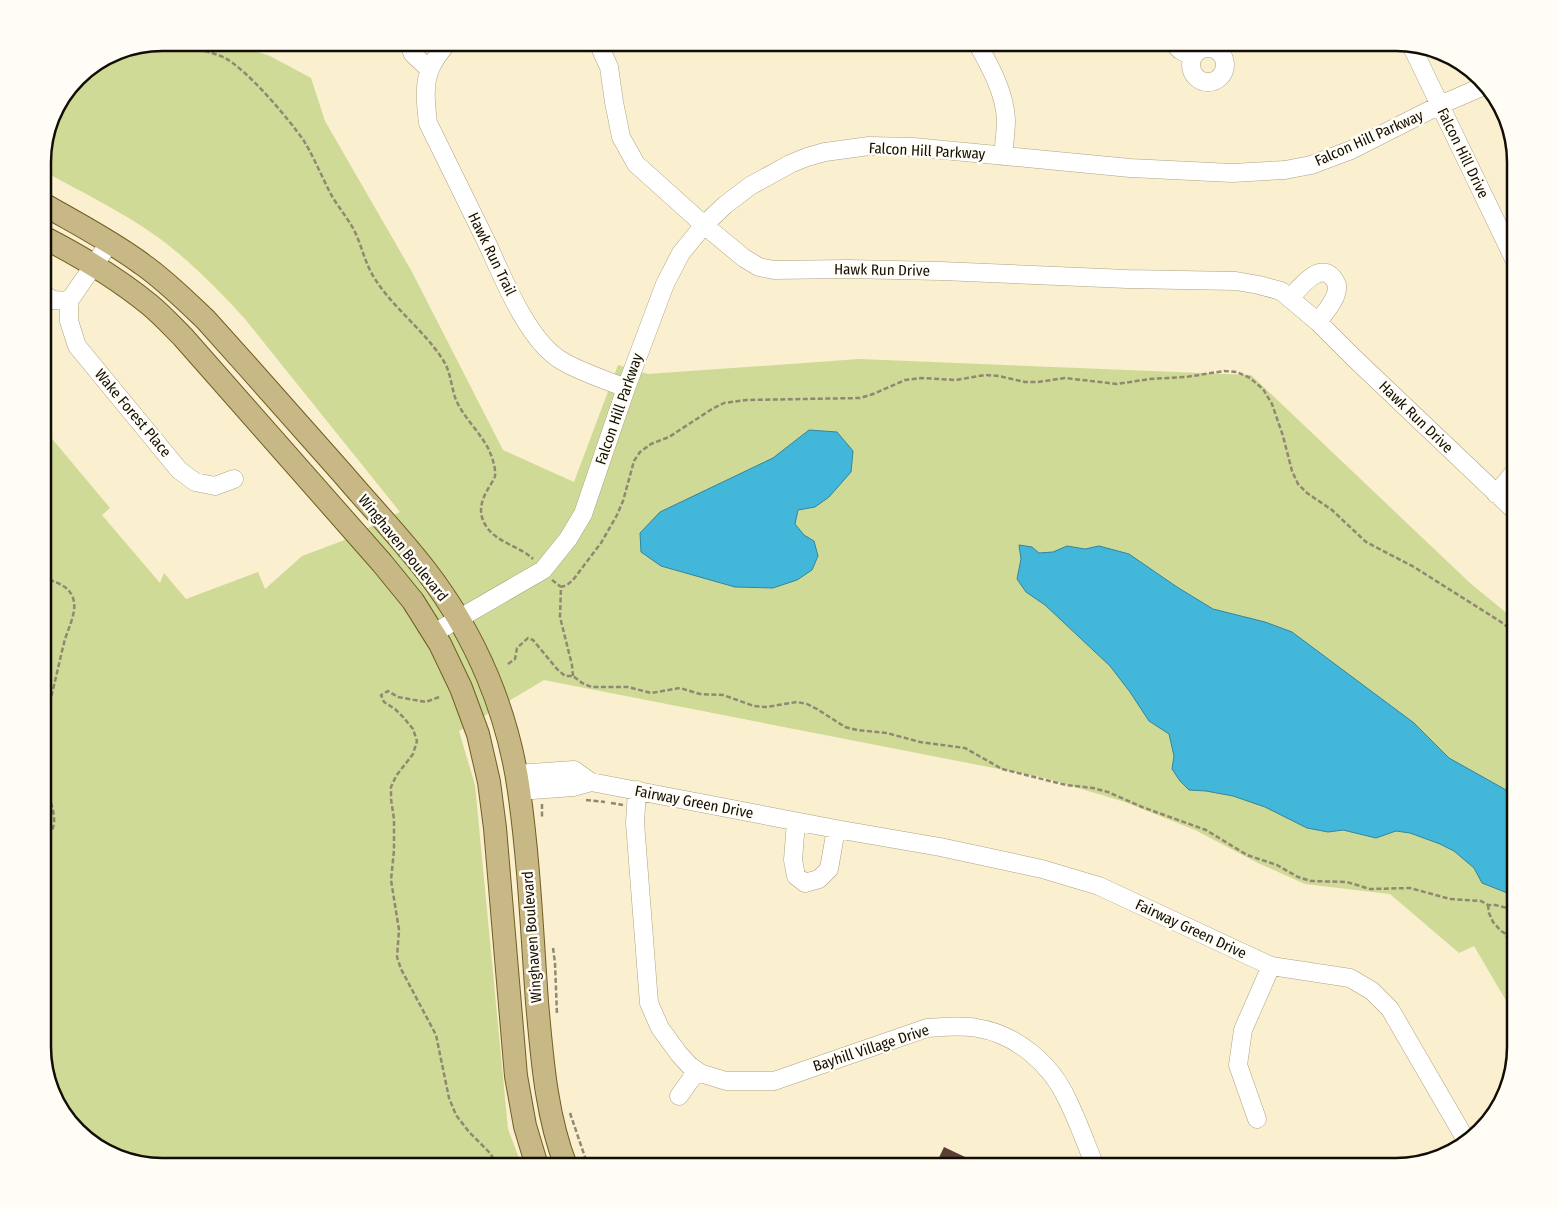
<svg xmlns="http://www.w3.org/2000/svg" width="1558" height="1209" viewBox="0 0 1558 1209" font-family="'Fira Sans Condensed',sans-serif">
<rect width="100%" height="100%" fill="#faefce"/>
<path fill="#cfda96" d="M162,43h68l40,13 41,22 14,43 87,151 91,178 71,32 44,-117 30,9 211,-15 392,16 219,208 45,37v396l-41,-70 -15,7 -69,-59 -85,-10 -47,-21 -63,-33 -70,-28 -80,-24 -501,-98 -85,51 16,54 33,344 14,37h-360l-39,-6 -34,-18 -34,-42 -12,-45v-627l67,80 -8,7 58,68 4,-10 22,26 72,-27 7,17 37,-33 40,-15 58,-29 -155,-193c-26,-29 -54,-57 -86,-81 -36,-26 -77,-46 -116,-67v-17l12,-45 28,-37 33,-21z"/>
<path fill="#42b7da" stroke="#34849a" d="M809,430l28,2 16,19 -2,21 -22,25 -14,10 -17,3 -3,14 9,11 10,6 4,15 -6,14 -15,10 -24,8 -38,-1 -74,-21 -20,-14 -1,-19 20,-21 113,-54z
M1019,545l13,2 7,6 14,-1 14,-6 18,3 14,-3 30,8 48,33 36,22 52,13 27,10 122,91 35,35 66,37v101l-33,-13 -8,-15 -20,-17 -14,-7 -30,-11 -14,-2 -20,7 -33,-8 -15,2 -21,-4 -42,-21 -32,-11 -27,-5 -17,-1 -9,-9 -8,-12 2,-13 -5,-22 -20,-13 -19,-29 -20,-26 -65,-61 -19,-13 -9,-13 4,-20z"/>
<path fill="#5c3f34" d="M944,1147l40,19h-49z"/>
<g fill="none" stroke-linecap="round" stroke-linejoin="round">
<defs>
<path id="minor" d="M408,43l5,11 17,16
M447,43c-5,7 -12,15 -16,24 -8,17 -5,38 -3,56 20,40 39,80 59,120 16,35 40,95 72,116 18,12 47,21 67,29
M598,43l11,24 5,35 7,35 15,27 68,61 40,33 15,9 15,3 73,-1 94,2 186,8 109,2 23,4 22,6 37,31 36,36 161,153
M977,43c13,23 28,50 29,77 0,12 -2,24 -3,36
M1173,43l7,7 13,7
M1411,45l104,216
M1191 65a17 17 0 1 1 34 0a17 17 0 1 1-34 0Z
M110,242l-41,59v20l8,25 102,124 16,12 20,4 19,-7
M43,294l10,6 16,1
M1290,298c10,-10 29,-37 43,-20 2,3 5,6 4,10 0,12 -13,25 -19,34
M1496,494l19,-23
M434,633l109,-63 25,-31 15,-25 43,-126 39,-104 16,-31 23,-28 21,-20 25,-19 40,-22 17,-7 18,-5 44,-6 44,1 217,21 102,5 53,-3 26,-5 40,-15 89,-45 44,-19
M516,774l58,-4 17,12
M637,790l-2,33 14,180 11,25 19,26 10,11 11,8 26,8h48l153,-53c17,-1 33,-3 50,0 39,6 74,36 90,71 11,22 19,45 28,67
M519,791l54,-4 18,-5 245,47 104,18 102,22 57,17 172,80 79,12 22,13 18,18 76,131
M796,822l-3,38 3,16 9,7 14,-4 10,-10 7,-40
M679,1096l18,-25
M1257,1119l-19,-54 5,-35 28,-64"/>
<path id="major" d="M43,204c33,19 68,37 99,60 23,16 43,36 64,56 46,51 91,102 137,154 28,33 58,64 84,98 49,64 81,140 92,219 10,70 13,141 18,211 5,55 9,113 29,164
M43,237c37,19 74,41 107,68 12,10 22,21 33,32l199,226 31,38 27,43 21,44 17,46 11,48 6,46 21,248 9,50 12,40"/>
</defs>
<use href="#minor" stroke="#ada383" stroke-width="19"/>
<use href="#major" stroke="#705e23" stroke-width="24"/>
<path stroke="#908872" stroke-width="2.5" stroke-dasharray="5 2.5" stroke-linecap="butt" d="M168,43c18,6 37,6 55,14 23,11 66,62 81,84 11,18 19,39 29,57 7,11 15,21 21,32 8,16 11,34 21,49 19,30 49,51 68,81 8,12 8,27 13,40 8,18 24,32 33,50 3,7 7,18 6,26 -1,4 -5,9 -7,13 -9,15 -10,28 1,41 12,14 32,17 44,29
M552,580l9,7
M508,664l7,-5 2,-11 11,-10 5,2 24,29 8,7h8l9,7 9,4h37l23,6 29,-5 20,6 23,1 31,11 12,1 31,-5 10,2 10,5 28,18 12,3 30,3 33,9 45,6 37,21 64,16 27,3 15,4 34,15 64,23 41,25 30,10 21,12 13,4 36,1 23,7 40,-1 40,11 31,2 7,4h7l20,5
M573,676l-1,-11 -12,-48 1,-30 6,-2 6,-5 28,-37 16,-28 6,-14 11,-40 6,-9 11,-8 18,-7 43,-28 12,-6 22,-3 114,-2 13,-4 32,-14 16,-2 35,2 29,-5 14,1 26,6h13l27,-4 52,6 33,-5 36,-2 38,-6 13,1 13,6 13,11 9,15 11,32 9,35 6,13 9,9 25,17 34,32 48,25 87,55 14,11
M439,697l-13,5 -28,-5 -10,-6 -7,4 3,7 11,7 9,9 9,11 4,12 -4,13 -17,22 -5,11v12l3,20v31l-3,30 8,50 -2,27 4,12 35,66 13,63 7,17 13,17 21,21 8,13
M43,725c9,-27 14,-54 21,-82 3,-13 14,-31 9,-45 -4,-11 -13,-14 -23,-18l-7,4
M586,800l19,2
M611,803l12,2
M542,804v14
M43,841c21,-15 7,-40 0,-60
M1488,905l1,8 4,9 8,9 5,3 9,27
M1506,934l9,-7
M553,948l2,15 2,52
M570,1113l18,53"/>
<use href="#minor" stroke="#fff" stroke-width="18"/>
<use href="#major" stroke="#c8b885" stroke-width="22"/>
</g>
<g text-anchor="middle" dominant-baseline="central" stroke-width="5" stroke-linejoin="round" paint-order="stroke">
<g font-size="15" fill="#120e04" stroke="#fffdf6">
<text transform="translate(1369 138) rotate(-24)">Falcon Hill Parkway</text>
<text transform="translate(927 151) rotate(3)">Falcon Hill Parkway</text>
<text transform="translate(1463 153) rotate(64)">Falcon Hill Drive</text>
<text transform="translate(492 254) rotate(64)">Hawk Run Trail</text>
<text transform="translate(882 270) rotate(1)">Hawk Run Drive</text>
<text transform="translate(619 409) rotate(-71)">Falcon Hill Parkway</text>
<text transform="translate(133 413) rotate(50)">Wake Forest Place</text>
<text transform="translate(1416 417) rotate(44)">Hawk Run Drive</text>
<text transform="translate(403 548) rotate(51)">Winghaven Boulevard</text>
<text transform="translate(694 802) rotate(11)">Fairway Green Drive</text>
<text transform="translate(1191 929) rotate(25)">Fairway Green Drive</text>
<text transform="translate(532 937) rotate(-94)">Winghaven Boulevard</text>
<text transform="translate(871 1048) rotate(-18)">Bayhill Village Drive</text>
</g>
</g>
<path d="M0 0H1558V1209H0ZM162 51H1396A111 111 0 0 1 1507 162V1047A111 111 0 0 1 1396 1158H162A111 111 0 0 1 51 1047V162A111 111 0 0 1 162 51Z" fill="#fffdf6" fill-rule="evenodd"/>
<path fill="none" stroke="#120e04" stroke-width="2.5" d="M162 51H1396A111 111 0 0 1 1507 162V1047A111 111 0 0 1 1396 1158H162A111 111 0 0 1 51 1047V162A111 111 0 0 1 162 51Z"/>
</svg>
